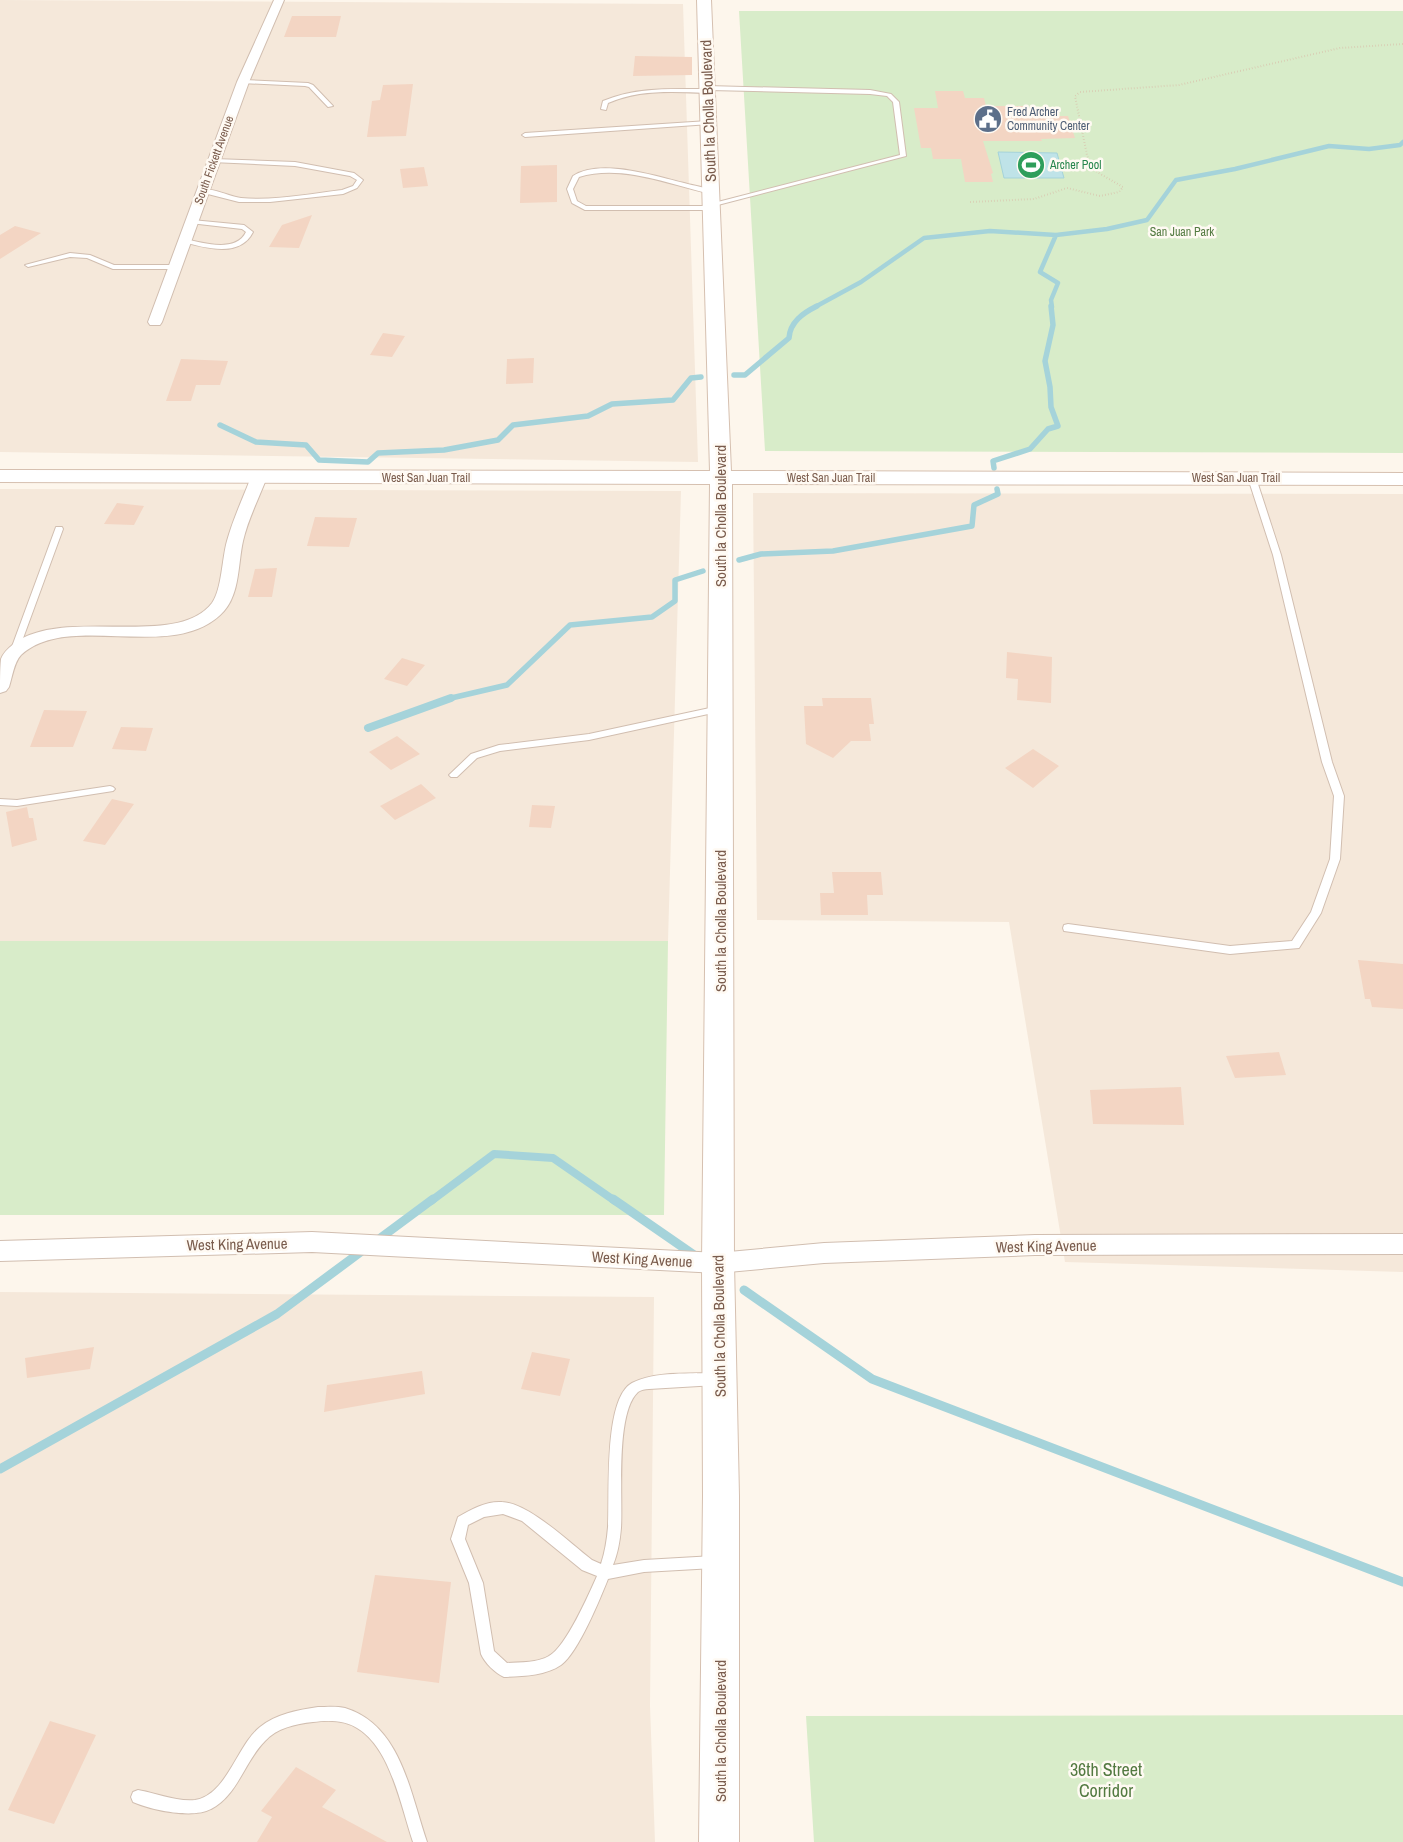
<svg xmlns="http://www.w3.org/2000/svg" width="1403" height="1842" viewBox="0 0 1403 1842" font-family="'Archivo Narrow',sans-serif">
<rect width="100%" height="100%" fill="#fdf6ec"/>
<path fill="#f5e8da" d="M0,0l683,4 15,458 -698,-10z
M0,489l681,2 -13,450h-668z
M753,493l650,1v778l-338,-10 -56,-340 -252,-2z
M0,1292l654,5 -4,409 5,136h-655z"/>
<path fill="#d8ecc9" d="M739,11h664v442l-638,-2z
M0,941h668l-4,274h-664z
M1403,1715v127h-589l-8,-126z"/>
<path fill="#bfe3e8" stroke="#a5d3da" d="M998,152l59,1 7,25h-60z"/>
<g fill="none" stroke-linecap="round" stroke-linejoin="round">
<path stroke="#a5d3da" stroke-width="4.5" d="M815,307l46,-25 63,-44 66,-7 66,4 51,-6 40,-9 29,-40 59,-11 94,-23 40,3 31,-4 3,-3
M1052,307l-1,-7 7,-17 -18,-11 16,-37"/>
<path stroke="#a5d3da" stroke-width="5.5" d="M734,375h11l44,-37c1,-16 14,-25 28,-32
M220,425l36,17 50,3 13,15 49,2 10,-9 66,-3 54,-10 15,-15 75,-9 24,-12 61,-4 18,-22 10,-1
M994,468l-1,-7 37,-12 18,-20 10,-3 -7,-19 -1,-20 -5,-26 8,-36 -2,-19
M739,560l22,-6 72,-3 139,-25 2,-21 24,-11 -1,-5
M447,699l60,-14 63,-60 82,-8 23,-16v-21l28,-9"/>
<path stroke="#a5d3da" stroke-width="8" d="M368,728l83,-30
M431,1201l63,-47 59,4 62,43"/>
<path stroke="#a5d3da" stroke-width="9" d="M613,1199l81,56
M375,1242l58,-43
M744,1290l128,89 531,203
M0,1469l277,-155 89,-66"/>
</g>
<path fill="#f3d5c3" d="M292,16h49l-5,21h-52z
M635,56l57,1v18l-59,1z
M413,84l-7,52 -39,1 5,-36 8,-1 3,-15z
M935,91h28l2,7h19l2,8h41l2,10h39l7,22 -34,1 1,2h-59l10,32 -2,1 2,8h-28l-4,-23h-28l-2,-11h-10l-7,-40h24z
M557,165v37l-37,1 1,-37z
M424,167l4,19 -25,2 -3,-19z
M312,215l-13,33 -30,-1 13,-22z
M15,226l26,7 -41,26v-24z
M383,333l22,3 -13,21 -22,-2z
M534,358l-1,25 -27,1 1,-25z
M181,359l47,2 -8,24h-24l-5,16h-25z
M117,503l27,3 -10,19 -30,-1z
M315,517l42,1 -8,29 -42,-1z
M277,568l-5,29h-24l7,-28z
M1007,652l45,5 -1,46 -34,-3 1,-21 -12,-1z
M402,658l23,7 -18,21 -23,-7z
M822,698h49l3,26h-5l2,17h-20l-18,17 -27,-14 -2,-38h19z
M44,710l43,1 -14,36h-43z
M121,727l32,1 -7,23 -34,-2z
M397,736l23,18 -29,16 -22,-18z
M1033,749l26,17 -26,22 -28,-20z
M421,784l15,14 -41,22 -15,-14z
M112,799l22,5 -29,41 -22,-4z
M532,805l23,1 -4,22 -22,-1z
M27,807l2,11h4l4,22 -25,7 -6,-35z
M832,872h49l2,23h-16l1,20h-47l-1,-22h14z
M1358,960l45,4v45l-31,-2 -2,-8h-5z
M1279,1052l7,23 -51,3 -9,-22z
M1181,1087l3,38 -91,-1 -3,-34z
M94,1347l-4,22 -63,9 -2,-20z
M532,1352l38,7 -10,37 -39,-7z
M422,1371l3,23 -101,18 3,-27z
M375,1575l76,7 -12,101 -82,-11z
M50,1721l46,14 -42,89 -46,-14z
M296,1767l40,23 -14,17 65,35h-130l15,-25 -11,-6z"/>
<g fill="none" stroke-linecap="round" stroke-linejoin="round">
<defs>
<path id="lane" d="M243,80l65,3 5,2 20,21 -5,1 -19,-20 -4,-1 -64,-3 -1,-1z
M707,86l163,4 21,4 8,8 7,54 -192,50 1,2 -3,2h-127l-13,-7 -5,-14 6,-13c27,-18 82,0 111,7 10,3 22,4 30,9l-3,2c-42,-10 -90,-30 -132,-17l-6,12 4,12 9,5h124v-2l190,-49 -7,-53 -6,-6 -17,-2 -160,-4v2l-2,1c-34,-1 -68,-4 -100,10l-2,7 -5,-1 2,-8c33,-14 67,-12 102,-12v-2z
M708,121l2,1v2l-185,13 -3,-2 3,-2z
M214,159l81,3 59,11 9,7 -6,8 -14,6 -73,8h-31l-39,-10c11,-7 28,5 41,6 33,3 68,-4 101,-8l11,-4 4,-6 -7,-4 -55,-10 -83,-4 -1,-1z
M192,220l52,5 9,7c-13,26 -47,16 -70,10v-2l2,-1c18,4 51,14 61,-7l-4,-3 -52,-6v-2z
M70,253l20,2 24,10h61l3,2 -3,2h-62l-26,-11 -17,-1 -42,10 -3,-2z
M1249,476h3l4,2 25,77 51,207 12,34 -4,63 -19,54 -22,35 -69,6 -166,-23 -1,-3 1,-3 4,-1 162,22 62,-5 19,-29 19,-53 4,-63 -12,-34 -49,-207 -25,-77z
M56,527h6l1,2 -45,123 -1,2h-6l-1,-2z
M719,706l3,1 1,2 -1,2 -133,29 -89,11 -23,7 -20,19h-6l-2,-2 22,-21 28,-9 90,-11z
M110,786l3,1 2,2 -2,2 -96,15 -17,-1v-6l17,1z
M716,1373l4,2 2,4 -2,4 -4,2 -67,4c-4,0 -8,1 -11,3 -23,21 -15,105 -17,136 -1,12 -3,25 -8,37l31,-5 70,-4 5,1 2,5 -2,5 -5,1 -70,4 -36,7c-8,20 -30,74 -47,86 -16,11 -38,11 -57,12 -9,-4 -19,-14 -23,-23l-12,-71 -18,-44 7,-22c14,-8 28,-16 44,-15 27,1 69,42 90,58l9,4c4,-12 6,-25 7,-37 2,-31 -5,-128 24,-144 22,-12 60,-9 84,-10zM503,1514l19,7 60,49 15,6c-8,18 -31,71 -48,80 -12,7 -29,6 -42,7l-13,-12 -11,-68 -18,-44 3,-14 16,-8z
M318,1707c8,0 19,-1 27,1 56,17 65,85 82,134h-14c-12,-35 -22,-94 -56,-114 -12,-8 -30,-8 -44,-6 -18,2 -36,6 -48,19 -21,21 -27,54 -54,68 -18,10 -60,1 -78,-7l-2,-5 2,-5 5,-2c18,3 39,12 57,10 32,-5 42,-55 65,-73 16,-13 38,-17 58,-20z"/>
<path id="street" d="M274,0h10l-35,82 -87,240 -2,3h-10l-2,-3 89,-240z
M259,472l6,2 2,3c-8,21 -19,42 -24,64 -5,22 -3,52 -19,70 -49,54 -154,-1 -203,44 -7,7 -9,23 -12,32l-3,4 -6,2c0,-10 0,-25 1,-34 3,-8 9,-12 15,-17 51,-35 161,7 196,-39 10,-14 10,-45 15,-62 6,-22 16,-43 24,-64l2,-3z
M312,1232l406,21 106,-10 211,-8 368,-1v20l-368,1 -211,8 -106,10 -406,-21 -312,9v-20z"/>
<path id="secondary" d="M697,0h14l20,471 672,2v12l-671,-1 2,779 5,233v346h-40l4,-346 -1,-233 8,-779 -710,-2v-12l710,1z"/>
</defs>
<use href="#lane" stroke="#d1beb0" stroke-width="2"/>
<use href="#street" stroke="#d1beb0" stroke-width="2"/>
<use href="#secondary" stroke="#d6c0b0" stroke-width="2"/>
<path stroke="#d9b8a5" stroke-width="2" stroke-dasharray="0.5 2.5" stroke-linecap="butt" d="M970,202l64,-3 33,-11 33,8 19,-4 4,-5 -31,-18 -5,-14 -12,-59 5,-4 99,-7 161,-37 63,-4"/>
<use href="#lane" fill="#fff" fill-rule="evenodd"/>
<use href="#street" fill="#fff" fill-rule="evenodd"/>
<use href="#secondary" fill="#fff" fill-rule="evenodd"/>
</g>
<defs>
<symbol id="civic-disc" viewBox="-11 -11 22 22"><circle r="9.5" fill="#5c6f8a" stroke="#fffaf3"/><path d="M-.6-6.5H3V-4.5H.6V-3L4-1V1h2V6H-6V1h2V-1L-.6-3ZM-1.2 2.5V6h2.4V2.5Z" fill="#fff"/></symbol>
<symbol id="stadium-disc" viewBox="-11 -11 22 22"><circle r="9.5" fill="#2e9e5b" stroke="#fffaf3"/><path d="M0-5a6.5 5 0 1 0 0 10a6.5 5 0 1 0 0-10ZM-3.5-1.8h7v3.6h-7Z" fill="#fff"/></symbol>
</defs>
<g fill-rule="evenodd">
<use href="#civic-disc" x="972" y="103" width="32" height="32"/>
<use href="#stadium-disc" x="1015" y="149" width="32" height="32"/>
</g>
<g text-anchor="middle" dominant-baseline="central" stroke-width="5" stroke-linejoin="round" paint-order="stroke">
<g font-size="12" fill="#4e5e75" stroke="#fffaf3" text-anchor="start">
<text x="1007" y="112">Fred Archer<tspan x="1007" dy="14">Community Center</tspan></text>
</g>
<g font-size="12" fill="#7a5c4d" stroke="#fffaf3">
<text transform="translate(214 160) rotate(-70)">South Fickett Avenue</text>
<text x="426" y="478">West San Juan Trail</text>
<text x="831" y="478">West San Juan Trail</text>
<text x="1236" y="478">West San Juan Trail</text>
</g>
<g font-size="12" fill="#27864d" stroke="#fffaf3" text-anchor="start">
<text x="1050" y="165">Archer Pool</text>
</g>
<g font-size="12" fill="#537a41" stroke="#fffaf3">
<text x="1182" y="232">San Juan Park</text>
</g>
<g font-size="15" fill="#7a5c4d" stroke="#fffaf3">
<text transform="translate(708 111) rotate(-92)">South la Cholla Boulevard</text>
<text transform="translate(720 516) rotate(-90)">South la Cholla Boulevard</text>
<text transform="translate(720 921) rotate(-90)">South la Cholla Boulevard</text>
<text transform="translate(237 1244) rotate(-1)">West King Avenue</text>
<text transform="translate(1046 1246) rotate(-1)">West King Avenue</text>
<text transform="translate(642 1259) rotate(3)">West King Avenue</text>
<text transform="translate(719 1326) rotate(-91)">South la Cholla Boulevard</text>
<text transform="translate(720 1731) rotate(-90)">South la Cholla Boulevard</text>
</g>
<g font-size="18" fill="#537a41" stroke="#fffaf3">
<text x="1106" y="1769">36th Street<tspan x="1106" dy="21">Corridor</tspan></text>
</g>
</g>
</svg>
